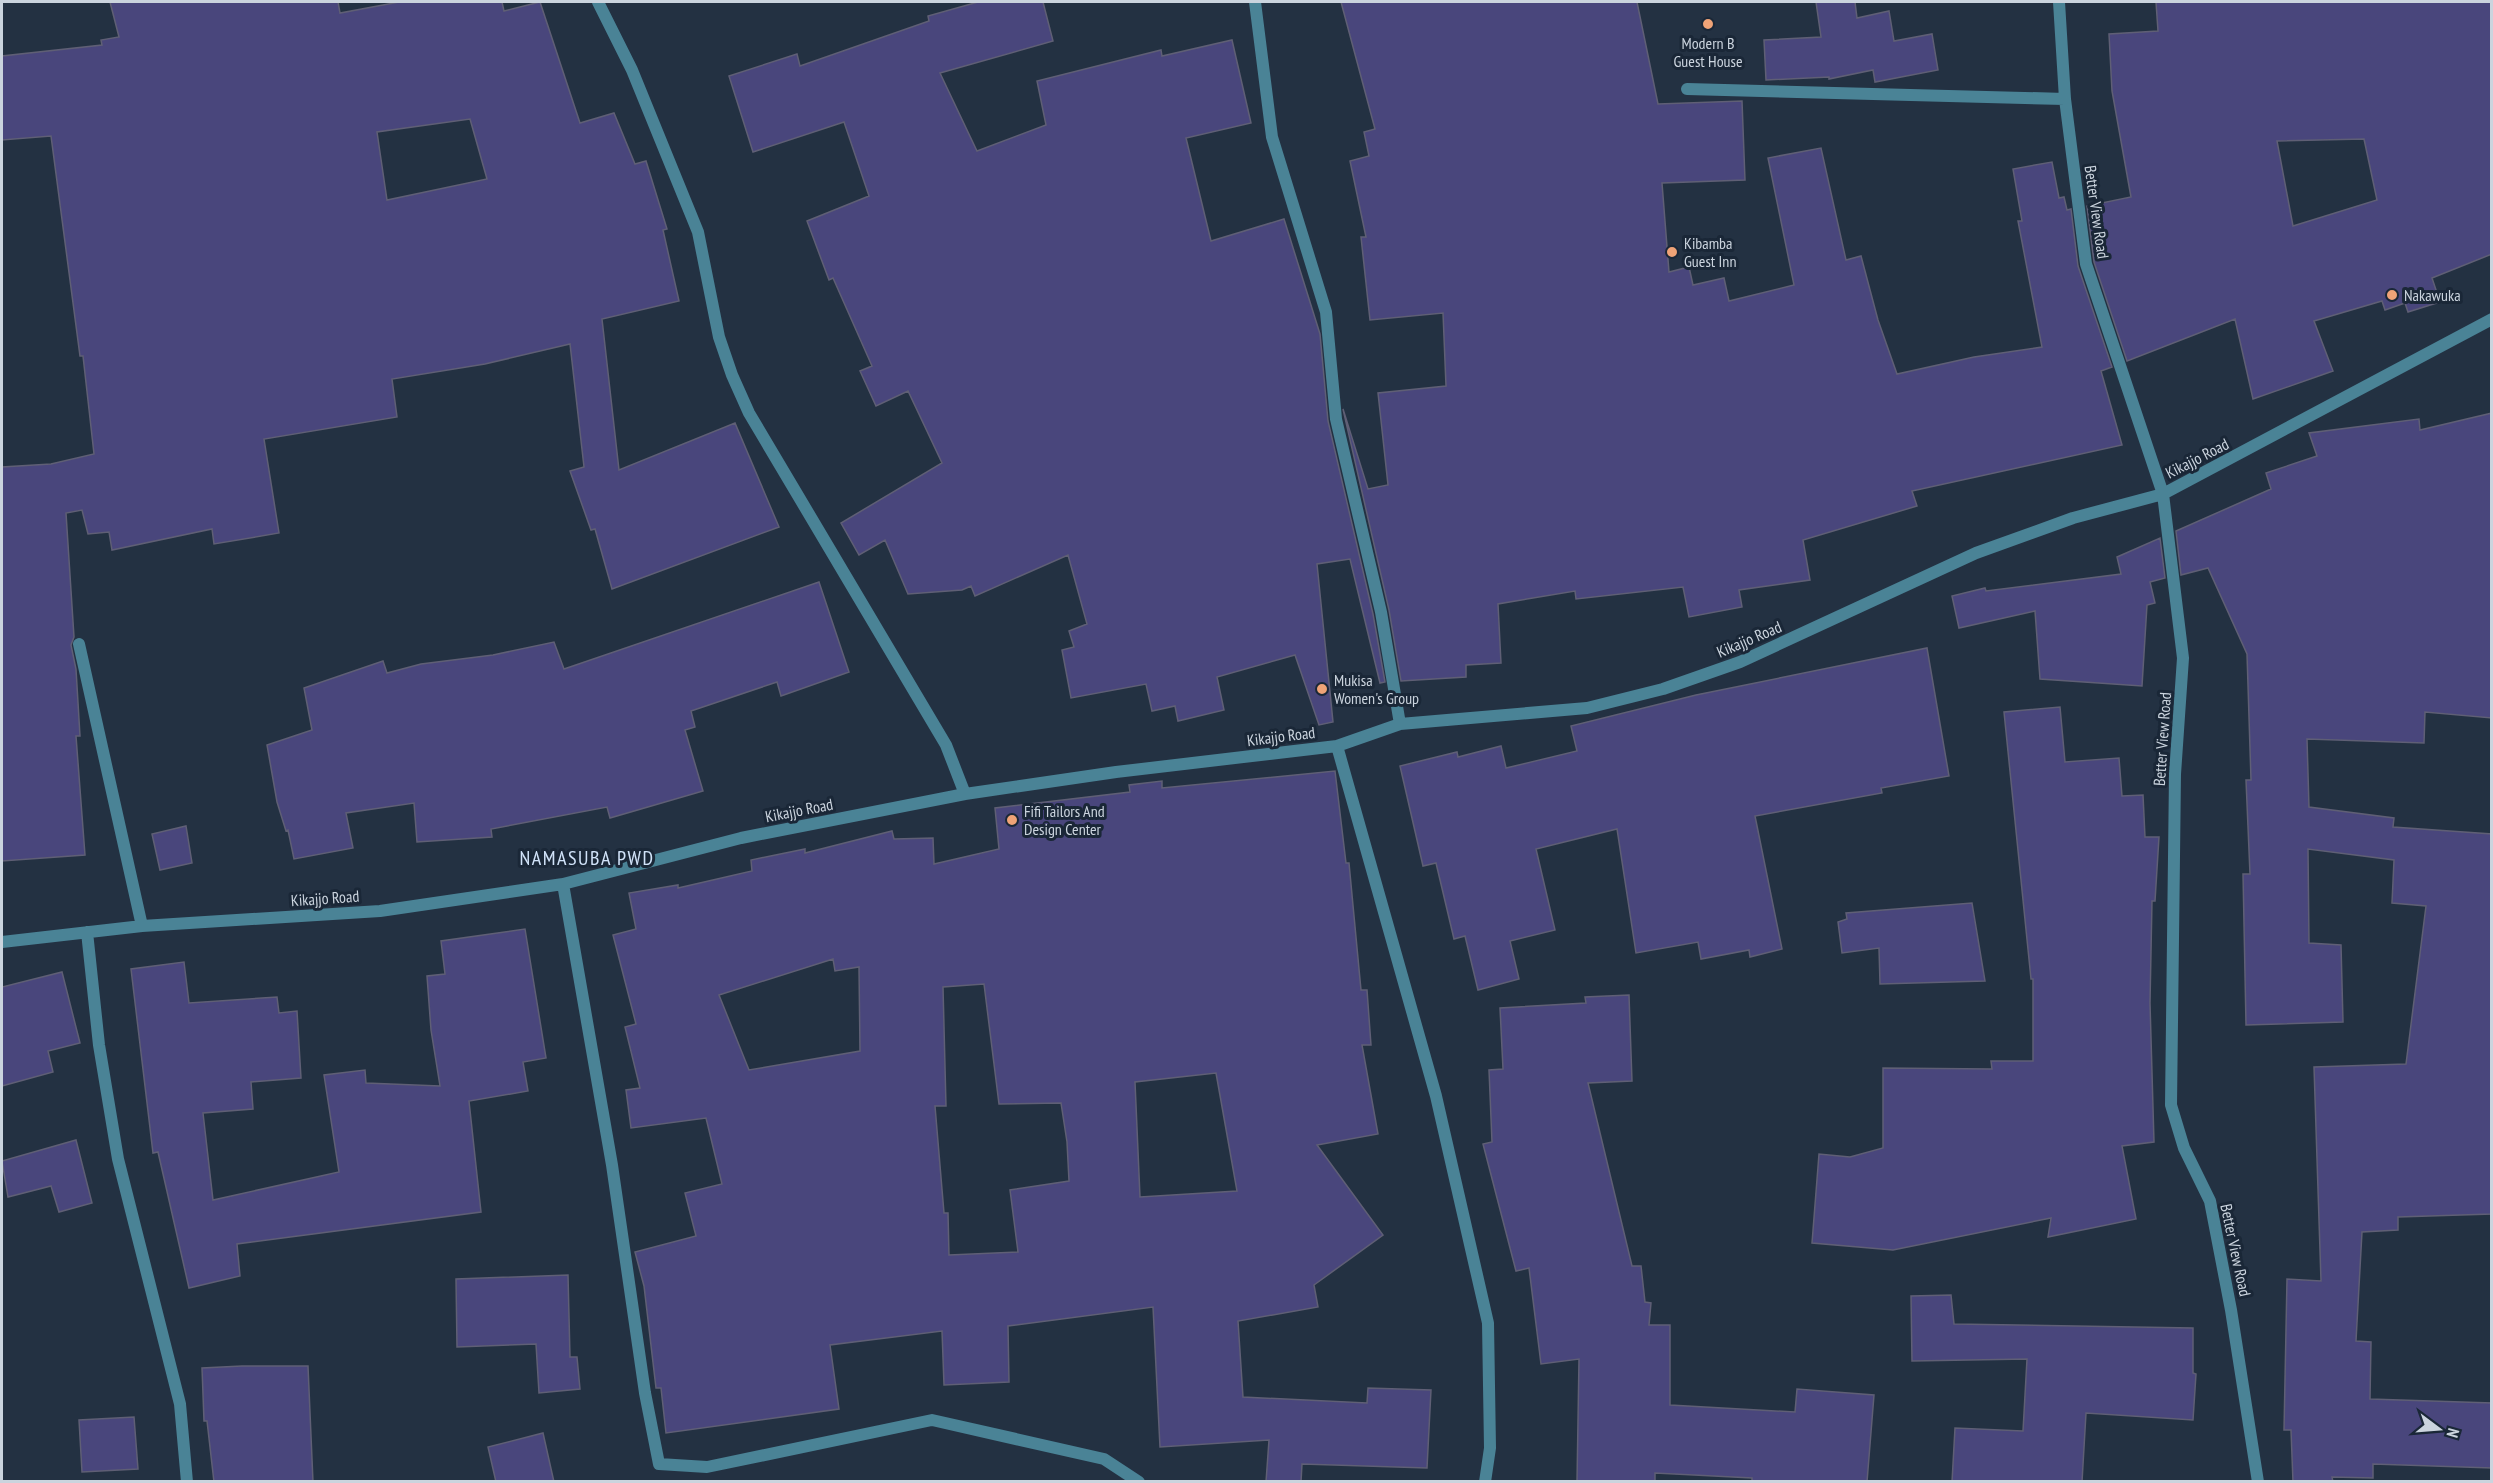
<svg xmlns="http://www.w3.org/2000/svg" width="2493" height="1483" viewBox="0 0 2493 1483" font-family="'PT Sans Narrow',sans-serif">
<rect width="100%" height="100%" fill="#233142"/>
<path fill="#49467c" stroke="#5f5f75" stroke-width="1.5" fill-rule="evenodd" d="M110,2h228l2,11 59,-11h103l2,9 36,-9 40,121 34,-10 21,51 11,-3 21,68 -4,1 16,71 -77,18 17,151 116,-47 44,104 -167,62 -17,-60 -4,1 -21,-59 14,-4 -14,-123 -85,20 -93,15 5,38 -133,22 15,94 -65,11 -2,-15 -100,21 -3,-18 -21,2 -6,-24 -16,3 8,124 -3,8 5,24 4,67h-4l9,119 -83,6v-394l49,-3 43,-10 -11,-98h-3l-29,-220 -49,4v-84l100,-11 -1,-5 18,-3zM470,119l17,60 -100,21 -10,-68z
M978,2h65l10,39 -113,32 37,78 69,-26 -9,-44 124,-31 1,6 70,-16 19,83 -65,15 25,103 73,-22 36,115 8,87 45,193 12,68 -5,1 -30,-124 -33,5 16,158 -14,3 -24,-70 -78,22 7,33 -46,11 -3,-15 -23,5 -6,-27 -75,14 -9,-48 12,-3 -5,-16 18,-7 -19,-69 -93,41 -4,-10 -9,4 -54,4 -23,-54 -26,15 -18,-32 101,-60 -34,-72 -32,15 -16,-35 12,-5 -39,-88 -4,2 -22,-59 62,-25 -25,-74 -91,30 -24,-76 68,-22 3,12 129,-45 -1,-5z
M1341,2h296l21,102 84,-3 3,79 -83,3 7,89 20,-5 4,18 31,-7 5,23 65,-16 -26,-127 53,-10 25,112 15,-4 17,64 19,54 77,-17 68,-10 -24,-126h4l-9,-52 39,-7 7,36 5,-1 3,13 4,-1 7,57 34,101 -11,4 21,74 -210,46 5,15 -114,34 7,40 -71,10 3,17 -53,10 -6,-30 -107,12 -1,-8 -77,13 3,59 -35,2v12l-65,4 -12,-71 -46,-201 25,80 20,-4 -10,-92 68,-7 -3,-73 -73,7 -9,-83h5l-16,-76 19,-5 -5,-24 11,-3z
M1816,2h39l2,16 32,-7 5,30 38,-7 6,36 -63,12 -2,-12 -44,9v-2l-63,3 -2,-40 57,-3z
M2156,2h336v252l-60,24 8,24 -32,10 -3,-9 -20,7 -3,-9 -68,20 19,50 -80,28 -18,-80 -108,42 -33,-99 -7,-56 44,-9 -19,-106 -3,-57 49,-3zM2364,139l13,61 -84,26 -16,-85z
M2492,413v305l-67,-6 -1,31 -117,-4 2,68 85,11 -1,9 99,7v380l-94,3v13l-36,2 -6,109 15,1 -1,57 122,4v65l-119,-4v14l-41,-1 1,5h-40l-2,-52h-7l3,-151 34,2 -7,-214 92,-3 20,-158 -34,-3 2,-43 -86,-11 1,94 32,2 2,77 -97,3 -3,-151h7l-4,-94h5l-4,-126 -39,-86 -27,7 -5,-44 95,-42 -5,-16 51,-17 -8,-23 110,-14 1,11z
M2160,538l5,40 -15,4 5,21 -8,2 -5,81 -102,-7 -5,-68 -76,17 -7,-32 33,-8 1,3 135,-17 -4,-17z
M819,582l30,90 -68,24 -4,-14 -86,29 4,16 -10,3 18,61 -93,27 -3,-11 -116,22 1,8 -75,5 -3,-39 -68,10 7,35 -59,11 -6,-29 -2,1 -9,-29 -10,-57 45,-15 -8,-42 79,-27 4,12 34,-9 72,-9 61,-13 10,27z
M1927,648l22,128 -68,12 1,5 -127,23 27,133 -32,8 -1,-7 -48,9 -3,-17 -62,11 -19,-124 -81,20 19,81 -45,11 9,38 -41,11 -13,-54 -11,3 -18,-76 -13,3 -23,-100 57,-14 1,5 43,-11 5,22 71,-17 -6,-25 125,-31z
M2060,707l5,55 54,-4 3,38 21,-1 2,42h14l-4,64h-3l-2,102 4,139 -32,4 14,73 -88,18 3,-19 -158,32 -81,-7 7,-89 31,3 33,-9v-80l109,1 -1,-8h42v-82h-2l-27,-267z
M1335,771l11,92h3l12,127h6l4,55h-9l16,89 -61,11 66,90 -69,50 4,22 -80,14 5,76 124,6 1,-15 63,2 -4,78 -125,-4 -1,18h-35l3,-42 -109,7 -7,-140 -145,19 1,56 -65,3 -2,-54 -112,14 9,64 -173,24 -5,-45h-5l-12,-102 -9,-34 61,-16 -11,-43 37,-9 -16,-66 -75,10 -5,-38 14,-2 -15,-61 11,-3 -23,-89 23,-6 -7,-36 49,-8v3l74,-17 -1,-11 54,-11v4l87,-22 2,8 39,-1 1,26 65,-15 -4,-41 135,-16 -1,-7 33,-4v7zM833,959l2,12 24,-4 1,84 -111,19 -30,-75zM984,984l15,120 62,-1 6,39 2,39 -59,9 8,62 -69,3 -1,-42h-4l-9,-107h11l-3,-119zM1216,1073l21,118 -97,6 -5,-115z
M186,826l6,37 -32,7 -8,-36z
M1972,903l13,78 -105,3 -1,-36 -37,5 -4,-31 9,-3 -1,-6z
M525,929l21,129 -23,4 5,29 -59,10 12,111 -244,32 3,32 -51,12 -31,-136 -5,1 -22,-184 53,-7 5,41 88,-6 2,16 18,-2 4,67 -50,4 2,27 -50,4 10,87 126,-28 -15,-97 41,-5 1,13 74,3 -9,-56 -4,-54 18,-2 -4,-33z
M62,972l18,71 -32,8 5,21 -51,14v-99z
M1629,995l3,86 -44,2 44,183h9l4,36 6,1 -2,22h21v80l125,7 2,-23 77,6 -7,87h-115v-4l-97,-5v9h-78l2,-123 -38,5 -12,-96 -13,3 -33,-127 9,-2 -3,-72 14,-1 -3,-61 86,-5 -1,-6z
M76,1140l16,63 -33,9 -8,-26 -43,11 -6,-36z
M568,1275l2,82h7l3,32 -41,4 -3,-49 -79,3 -1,-68z
M1951,1295l3,29 239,4v45l3,1 -3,46 -107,-7 -4,69h-130l3,-54 68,3 4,-72 -115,2 -1,-65z
M242,1366h66l5,116h-99l-7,-61h-3l-2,-53z
M134,1417l4,52 -56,3 -3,-52z
M543,1433l11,49h-58l-8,-35z"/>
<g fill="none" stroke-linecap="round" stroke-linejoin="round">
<path stroke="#4a8396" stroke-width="12" d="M598,2l34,68 66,162 21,105 13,38 17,38 197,332 19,49
M1255,2l17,135 54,175 10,107 45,193 19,112
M2059,2l6,97 21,165 77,230 20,164 -8,116 -4,331 13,43 26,53 21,109 27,172
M1687,89l378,10
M79,644l63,282
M1337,746l99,350 52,227 2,125 -5,34
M563,884l49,281 33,228 14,71 48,3 225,-47 172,39 35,23
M87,932l12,113 19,114 62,245 7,78
M2,942l140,-16 238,-15 183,-27 178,-46 224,-44 151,-22 221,-26 63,-22 187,-16 76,-19 77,-27 236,-109 97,-35 90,-24 329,-175"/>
</g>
<g fill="#efa377" stroke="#1a2737" stroke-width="2">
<circle cx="1708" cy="24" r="6"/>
<circle cx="1672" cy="252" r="6"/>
<circle cx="2392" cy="295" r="6"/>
<circle cx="1322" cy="689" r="6"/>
<circle cx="1012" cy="820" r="6"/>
</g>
<g text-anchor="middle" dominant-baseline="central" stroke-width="6" stroke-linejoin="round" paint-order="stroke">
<g font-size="16" fill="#cbd4de" stroke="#1a2737" text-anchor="start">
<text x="1708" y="43" text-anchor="middle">Modern B<tspan x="1708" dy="18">Guest House</tspan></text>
<text x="1684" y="243">Kibamba<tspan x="1684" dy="18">Guest Inn</tspan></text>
<text x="2404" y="295">Nakawuka</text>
<text x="1334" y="680">Mukisa<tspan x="1334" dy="18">Women's Group</tspan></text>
<text x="1024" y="811">Fifi Tailors And<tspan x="1024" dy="18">Design Center</tspan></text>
</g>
<g font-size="16" fill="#cbd4de" stroke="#1a2737">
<text transform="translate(2097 212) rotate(82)">Better View Road</text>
<text transform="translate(2197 458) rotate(-27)">Kikajjo Road</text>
<text transform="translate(1749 639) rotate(-23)">Kikajjo Road</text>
<text transform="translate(1281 736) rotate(-7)">Kikajjo Road</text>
<text transform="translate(2162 739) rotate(-86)">Better View Road</text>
<text transform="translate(799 810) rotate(-11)">Kikajjo Road</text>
<text transform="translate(325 898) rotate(-4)">Kikajjo Road</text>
<text transform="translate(2236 1250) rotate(78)">Better View Road</text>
</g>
<g font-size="20" letter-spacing="1.5" fill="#d1e3f9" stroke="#1a2737">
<text x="587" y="858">NAMASUBA PWD</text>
</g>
</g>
<rect width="2493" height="1483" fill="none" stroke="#cbd4de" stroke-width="6"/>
<g transform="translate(2439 1429) rotate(106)" stroke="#1a2737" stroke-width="4.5" paint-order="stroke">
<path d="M0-4.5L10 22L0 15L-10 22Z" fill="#cbd4de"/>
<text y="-9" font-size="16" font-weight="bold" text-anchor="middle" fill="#cbd4de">N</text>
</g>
</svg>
